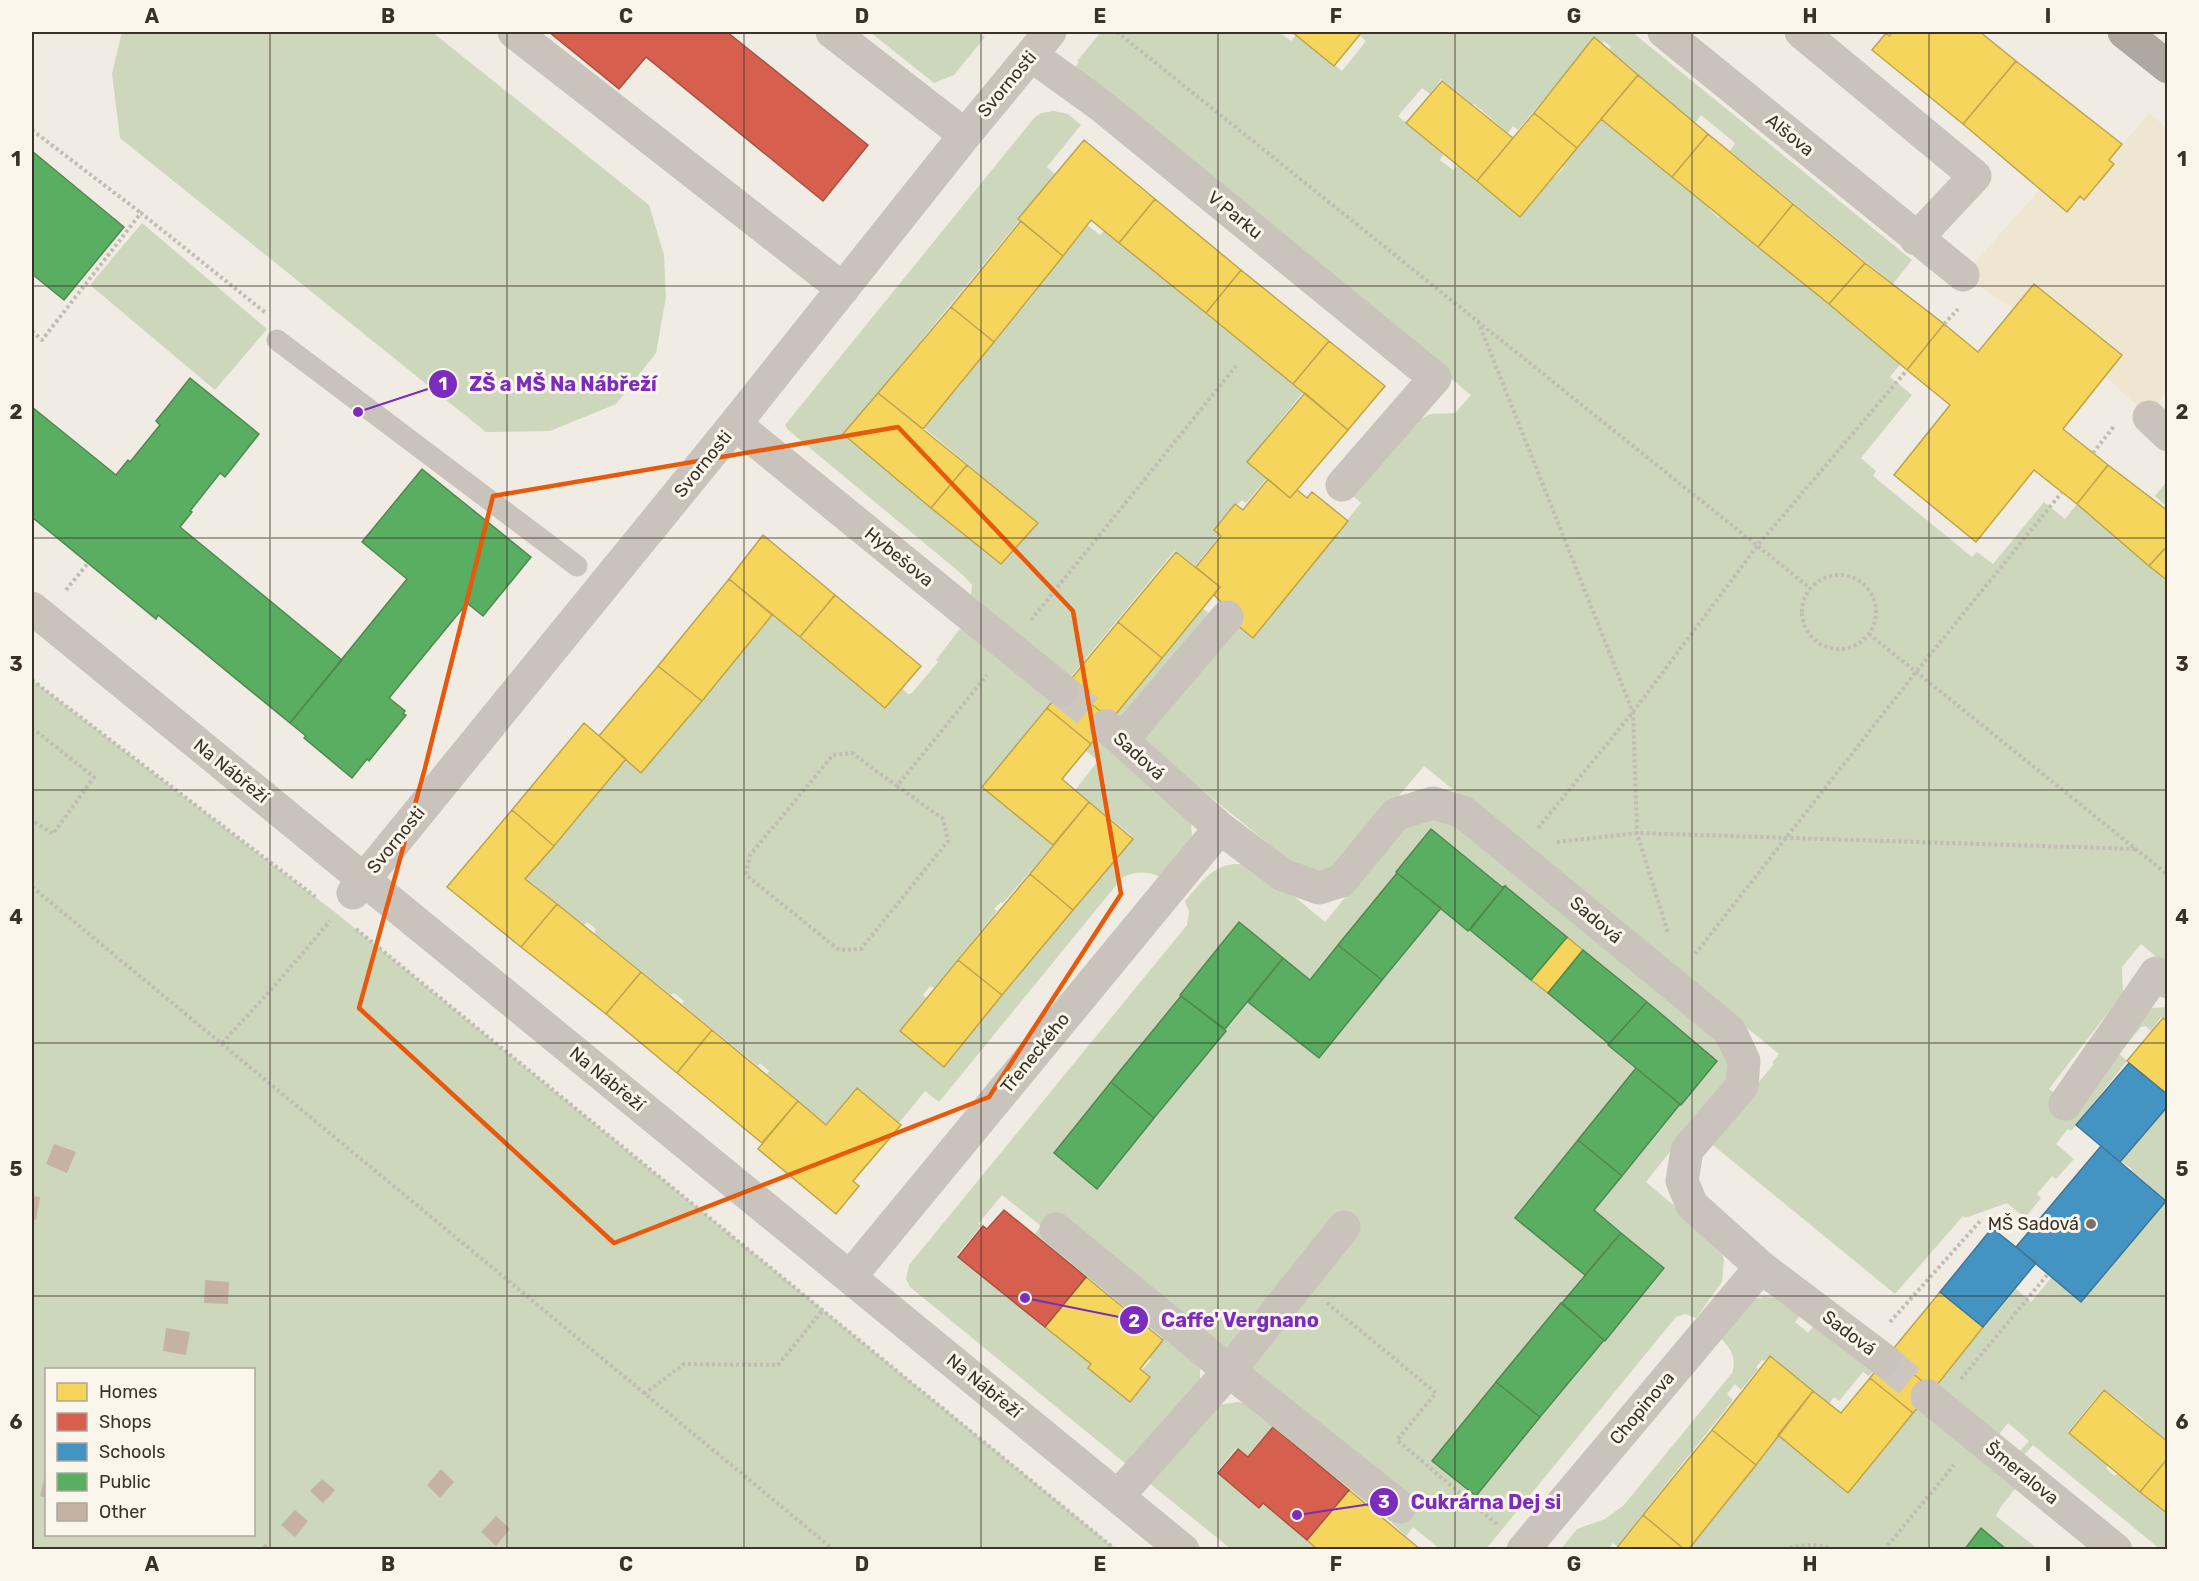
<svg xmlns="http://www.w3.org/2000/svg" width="2199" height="1581" viewBox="0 0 2199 1581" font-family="Rubik,sans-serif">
<rect width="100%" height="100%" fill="#f0ece3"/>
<path fill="#cdd7bc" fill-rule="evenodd" d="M122,32h310l217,173 15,50 2,42 -10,56 -40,51 -66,27 -64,1 -366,-294 -8,-64z
M870,32h108l7,5 -31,38 -20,8z
M1101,32h178l12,9 6,-7 45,37 24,-30 -8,-7 2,-2h272l280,228 -19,24 -163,-133 5,-8 -34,-28 -6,8 -60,-49 1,-2 -27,-22 2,-3 -7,-6 -2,3 -8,-6 -76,92 -5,-4 -5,7 -34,-29 -1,1 -32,-26 -11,15 -8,-6 -24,28 46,38 -4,6 13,10 5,-5 62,50 32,-39 2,2 9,-10 -2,-3 39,-48 51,44 1,-1 58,47 -1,2 10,9 2,-2 133,107 -1,2 10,9 2,-2 37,30 -12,15 22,18 -51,63 15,13 -3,5 99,81 5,-5 16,12 51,-62 21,17 12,-15 90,77v385l-26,-22 -19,23 1,26 -74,96 16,12 75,-88 13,-5 14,-1v15l-6,-5 -10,14 -5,-5 -5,1 -22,27 8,7 -51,64 -5,6 -3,-2 -12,15 18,15 -18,20 -4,-3 -15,18 4,4 -16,20 -18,-15 -42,15 -2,-2 -68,78 -187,-153 66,-77 -2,-1 7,-9 -355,-288 -79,94c-23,14 -31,13 -55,1l-178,-144 90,-109 20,15 7,-8 25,21 107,-133 -10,-9 60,-69 19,-11 25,-1 16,-18 -397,-326 5,-7 -2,-1z
M1054,111l14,3 13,11 -34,42 8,7 -36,45 1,1 -176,214 115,97 42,32 35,-42 -113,-94 31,-38 2,1 7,-9 -2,-2 63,-76 1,2 8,-10 -2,-1 55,-70 14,11 5,-5 199,161 -57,71 20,16 -21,25 -4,-3 -22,20 1,1 -6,8 6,5 -26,32 -20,-16 -107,130 -97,-84 1,-11 -8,-9 -177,-147 -2,-4 249,-307 7,-5z
M142,223l125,106 -52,61 -125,-105z
M2167,481v26l-12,-11z
M771,613l114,93 16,-19 7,7 4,-1 26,-31 -2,-2 23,-30 4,-1 90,70 -6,9 6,137 -50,58 -2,-1 -7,7 3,2 -63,77 -4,-2 -7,9 3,3 -26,32 44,34 188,-228 -57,-46 23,-29 -13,-11 12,-15 94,87 1,16 -32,39c-13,-6 -25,-6 -38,1l-183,224 -14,-11 -26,32 -43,-35 -30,36 -59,-50 2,-3 -9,-8 -2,3 -76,-62 2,-3 -10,-8 -3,2 -77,-62 2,-4 -9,-7 -3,3 -59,-46 99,-122 115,-104z
M32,680l304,233 780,636h-1084zM46,1370h208v164h-208z
M1450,819l265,213 14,35 -4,15 -79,100 69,58 6,10 3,10 -2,22 -26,36 -11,-4 -9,3 -190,232h-46l-27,-22 -7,9 -15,-14 -89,-71 6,-6 -169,-138 -6,7 -89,-72 -9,-8 6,-8 -39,-31 -24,29 3,2 -24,29 1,2 132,106 -2,5 40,32 21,-24 -7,-6 9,-10 -4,-3 16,-19 -4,-3 41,33v13l-68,88 -222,-182 -4,-8 3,-14 278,-340 2,-13 -4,-11c9,-10 18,-23 29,-30 30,-18 53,3 75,21 12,10 24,20 36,30l76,-93 13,-9z
M2167,1106v336l-30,-28 -34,-25 -35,43 40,33 -2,3 9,8 3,-3 49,40v36h-7l-127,-104 -12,13 -5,-9 4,2 9,-10 -21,-18 -9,11 8,7 -74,-53 81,-101 17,15 21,-25 30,23 84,-100 -35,-30 1,-1 -12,-8z
M1765,1297l12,1 27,13 -9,11 13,11 9,-11 58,47 -6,7 -6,-4 -24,29 -5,-4 -5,7 -59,-48 -6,5 -2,-1 -6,7 2,2 -17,21 -6,-6 -8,10 6,6 -116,146 -4,-3 -5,6 -48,1 17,-21 28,-10 19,-14 108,-132c6,-18 -4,-28 -17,-40l38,-34z
M1238,1402l7,1 34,23 -4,3 -3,-2 -24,29 -12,-8 -19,24 41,35 4,-4 56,46h-87l-83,-67 70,-77z
M1919,1405l99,80 -18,23 -4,8 42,33 -352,1 91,-116 71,57z"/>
<path fill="#efe6d2" d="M2149,113l18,15v262l-18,27 -44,-41 17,-21 -88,-71 -21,25 -50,-34 77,-86 27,22 13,-15 4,3 29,-35 -4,-4z"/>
<path fill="#f6d55c" stroke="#bea44d" stroke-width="1.5" d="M1292,32h70l-28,34z
M1893,32h87l36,29 -53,63 -91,-74 14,-17 3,3z
M1594,37l44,38 -61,73 -43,-35z
M2016,61l106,83 -13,16 5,4 -30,36 -4,-4 -13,16 -104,-88z
M1638,75l70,59 -36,43 -71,-58z
M1442,81l71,57 -36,43 -71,-58z
M1534,113l43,35 -57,69 -43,-36z
M1708,134l85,70 -35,43 -86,-70z
M1084,140l71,59 -36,44 -28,-23 -28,36 -45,-37z
M1155,199l86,71 -35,43 -87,-70z
M1793,204l72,59 -36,41 -71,-57z
M1021,221l42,35 -69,86 -43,-35z
M1865,263l79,61 -37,46 -78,-66z
M1241,270l88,71 -36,43 -87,-71z
M2034,284l88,71 -59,74 45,36 -31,39 -43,-34 -58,72 -82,-67 56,-70 -43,-35 37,-46 34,28z
M951,307l43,35 -71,87 -45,-36z
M1329,341l56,45 -37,44 -55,-46z
M878,393l89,72 -36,43 -88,-74z
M1305,393l43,37 -58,68 -43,-36z
M967,465l71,58 -37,41 -70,-56z
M2108,465l60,46v34l-19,21 -72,-62z
M1268,479l22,19 7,-8 10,8 5,-6 36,29 -95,117 -37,-30 5,-6 -7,-7 6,-8 -24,-20 25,-31 -7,-6 21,-26 8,6z
M763,535l72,60 -35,42 -71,-58z
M2168,545v36l-19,-15z
M1176,552l44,35 -58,71 -44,-36z
M729,579l43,36 -70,86 -44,-35z
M835,595l86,71 -36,42 -85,-71z
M1118,622l44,36 -51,62 -44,-36z
M658,666l44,35 -61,72 -42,-37z
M1067,684l44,36 -20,24 -44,-36z
M1047,708l44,36 -29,35 27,23 -36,43 -71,-58z
M584,723l42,36 -72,87 -42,-36z
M1089,802l44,37 -60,71 -43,-36z
M512,810l42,36 -29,33 32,25 -36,43 -74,-60z
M1030,874l43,36 -71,85 -44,-35z
M557,904l84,68 -35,42 -85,-67z
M1567,937l16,13 -35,43 -17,-13z
M958,960l44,35 -58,72 -44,-36z
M641,972l71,58 -35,43 -71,-59z
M2163,1018l5,4v73l-41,-34z
M712,1030l86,71 -36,42 -85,-70z
M857,1088l44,37 -48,56 6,5 -23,28 -78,-65 40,-48 28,24z
M1086,1277l77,63 -23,29 10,8 -20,25 -42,-34 3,-4 -46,-37z
M1940,1292l43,35 -50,63 -44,-36z
M1889,1354l44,36 -20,23 -43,-35z
M1770,1356l43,35 -57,74 -44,-35z
M1870,1378l43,35 -65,80 -70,-58 35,-44 28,22z
M2104,1390l64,52v16l-28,34 -71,-59z
M1712,1430l44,35 -68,85h-3l-42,-35z
M2168,1458v56l-28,-22z
M1349,1490l72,60h-103l-11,-10z
M1643,1515l42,35h-70z"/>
<path fill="#d6604d" stroke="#a75242" stroke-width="1.5" d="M549,32h178l141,113 -45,56 -177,-144 -27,32z
M1004,1210l82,67 -41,50 -87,-70 25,-31 4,3z
M1273,1427l76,63 -42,50 -44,-37 -4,5 -41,-35 20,-24 10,8z"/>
<path fill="#4393c3" stroke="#407695" stroke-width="1.5" d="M2129,1063l39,32v11l-48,56 -44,-37z
M2101,1146l65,55 -85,101 -65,-55z
M1992,1228l44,35 -53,64 -43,-35z"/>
<path fill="#5aae61" stroke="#508850" stroke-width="1.5" d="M32,151l92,76 -60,73 -32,-26z
M190,378l69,56 -34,43 -5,-4 -30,38 2,1 -12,15 162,133 -52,63 -132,-108 -2,4 -124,-102 2,-3 -2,-1v-106l84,68 12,-15 2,2 30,-37 -4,-4z
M422,469l109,88 -48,59 -16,-13 -78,95 16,13 -2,3 3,1 -37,46 -2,-2 -15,19 -48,-40 2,-2 -16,-13 117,-144 -45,-37z
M1431,829l71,58 3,-1 -37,45 -72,-59z
M1397,873l44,35 -59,72 -44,-35z
M1505,886l62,51 -36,43 -61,-50z
M1239,922l44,36 -58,71 -45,-34z
M1338,945l44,35 -63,78 -71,-56 35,-44 27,22z
M1583,950l64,52 -38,42 -61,-51z
M1181,996l45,35 -72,87 -43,-36z
M1647,1002l70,59 -36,44 -73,-60z
M1636,1068l44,36 -58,72 -44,-36z
M1111,1082l43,36 -57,71 -43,-36z
M1578,1140l44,36 -28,34 27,23 -36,42 -70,-57z
M1621,1233l43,35 -59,73 -43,-38z
M1561,1303l43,37 -64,77 -44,-35z
M1496,1382l44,35 -64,79 -44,-35z
M1981,1528l26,22h-43z"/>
<path fill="#c5b2a3" d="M54,1144l22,8 -9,21 -21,-9z
M32,1196l8,1 -4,23 -4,-1z
M205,1280l24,2 -1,22 -24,-1z
M166,1328l24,4 -4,23 -23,-4z
M441,1469l13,13 -14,16 -13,-13z
M46,1473v25l-6,-2z
M322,1479l13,11 -12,13 -13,-12z
M295,1510l13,11 -13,16 -14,-12z
M496,1516l14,13 -14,17 -15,-14z
M265,1544l7,6h-12z"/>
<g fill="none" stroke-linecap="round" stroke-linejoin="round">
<path stroke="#ccc7be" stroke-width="33" stroke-dasharray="33 16" stroke-linecap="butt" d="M1062,690l44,36
M1884,1360l43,36"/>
<path stroke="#c1bcb4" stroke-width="4" stroke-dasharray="3 3" stroke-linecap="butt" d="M1117,32l693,556
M32,130l109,83
M1478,321l155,391 4,121 31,100
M1944,324l14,-15
M32,331l10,9 99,-127 126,101
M2093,453l22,-28
M1802 612a37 37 0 1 1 74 0a37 37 0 1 1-74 0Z
M66,590l22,-27
M1031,620l205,-254
M1869,634l299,241
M32,680l285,218
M32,728l62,49 -41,57 -21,-14
M897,786l46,33 5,22 -87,108 -22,1 -93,-75 4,-20 83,-100 19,-2 45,33 90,-111
M1538,828l95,-116 125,-167 149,-175
M1557,842l80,-9 499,16
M32,887l802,663
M356,929l760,621
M1695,954l221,-282 146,-180
M222,1043l49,-53 59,-69
M1327,1303l109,90 -39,47 101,85
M1890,1322l92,-103
M1961,1379l87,-105
M644,1394l40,-30 94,1 45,-55
M1778,1550c16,-3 39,-9 53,0
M1884,1550l70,-85"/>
<path stroke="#c9c3bb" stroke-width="21" d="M277,340l300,226"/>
<path stroke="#c9c3bb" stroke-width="33" d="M514,32l329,257
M832,32l133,103
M1664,32l299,243
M1801,32l174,144 -59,63
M1031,55l68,49 336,274 -93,107
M2149,417l19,18
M735,424l327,266
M32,608l1151,942
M1106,726l114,102 63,47 36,13 22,-7 55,-67 37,-11 30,9 267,219 14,30 -2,25 -55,64 -5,31 10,24 69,62 123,93
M1122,740l105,-123
M353,893l382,-469 230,-289 85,-103
M2065,1104l91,-131 12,9
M1344,1227l-115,144 171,136
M1056,1229l173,142 -111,125
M850,1277l370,-449
M1927,1396l189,154
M1523,1550l238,-283"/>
<path stroke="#aea8a0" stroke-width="33" d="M2124,32l44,35"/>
</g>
<path fill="none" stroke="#e8590c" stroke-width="4.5" stroke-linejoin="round" d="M898,427l175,184 48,283 -132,203 -375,146 -255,-235 66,-240 68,-272z"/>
<path fill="none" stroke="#3a3129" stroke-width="1.5" stroke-opacity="0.55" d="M270,32v1518M507,32v1518M744,32v1518M981,32v1518M1218,32v1518M1455,32v1518M1692,32v1518M1929,32v1518M32,286h2136M32,538h2136M32,790h2136M32,1043h2136M32,1296h2136"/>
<circle fill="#7a726a" stroke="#fbf6eb" stroke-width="2" cx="2091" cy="1224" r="6"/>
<g text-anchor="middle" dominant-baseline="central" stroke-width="6" stroke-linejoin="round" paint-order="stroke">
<g font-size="18" fill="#3a3129" stroke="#fbf6eb">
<text transform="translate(1007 84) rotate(-50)">Svornosti</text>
<text transform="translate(1790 135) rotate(39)">Alšova</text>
<text transform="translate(1235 215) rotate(39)">V Parku</text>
<text transform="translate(703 464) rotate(-51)">Svornosti</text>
<text transform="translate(899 557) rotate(39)">Hybešova</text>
<text transform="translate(1139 756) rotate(42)">Sadová</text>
<text transform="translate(231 771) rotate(39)">Na Nábřeží</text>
<text transform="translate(396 840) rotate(-51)">Svornosti</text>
<text transform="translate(1596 920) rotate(40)">Sadová</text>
<text transform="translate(1035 1053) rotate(-51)">Třeneckého</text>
<text transform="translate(607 1079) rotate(39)">Na Nábřeží</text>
<text transform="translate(1849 1333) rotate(37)">Sadová</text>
<text transform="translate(984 1386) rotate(39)">Na Nábřeží</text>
<text transform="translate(1642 1408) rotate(-50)">Chopinova</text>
<text transform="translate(2022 1473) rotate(39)">Šmeralova</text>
</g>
<g font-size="18" fill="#3a3129" stroke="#fbf6eb" text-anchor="end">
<text x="2079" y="1224">MŠ Sadová</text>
</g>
</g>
<path fill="none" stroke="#7b2cbf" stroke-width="2" d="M358 412L443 384M1025 1298L1134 1320M1297 1515L1384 1502"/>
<g fill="#7b2cbf" stroke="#fbf6eb" stroke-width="2">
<circle cx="358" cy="412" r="6"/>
<circle cx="1025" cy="1298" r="6"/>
<circle cx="1297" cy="1515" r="6"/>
<circle cx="443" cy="384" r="15"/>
<circle cx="1134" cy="1320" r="15"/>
<circle cx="1384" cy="1502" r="15"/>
</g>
<g font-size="18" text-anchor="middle" font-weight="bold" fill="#fff">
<text x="443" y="390">1</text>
<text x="1134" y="1327">2</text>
<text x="1384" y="1508">3</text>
</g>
<g font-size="20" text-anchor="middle" font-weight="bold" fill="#7b2cbf" stroke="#fbf6eb" stroke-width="6" stroke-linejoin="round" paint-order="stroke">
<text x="563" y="391">ZŠ a MŠ Na Nábřeží</text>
<text x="1240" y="1327">Caffe' Vergnano</text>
<text x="1486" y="1509">Cukrárna Dej si</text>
</g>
<rect width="2199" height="1581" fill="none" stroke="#fbf6eb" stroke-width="66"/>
<rect x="45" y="1368" width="210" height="168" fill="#fbf6eb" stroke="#aea79d" stroke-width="1.5"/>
<rect x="57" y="1383" width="30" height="18" fill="#f6d55c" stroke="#aea79d" stroke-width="1.5"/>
<text x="99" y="1398" font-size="18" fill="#3a3129">Homes</text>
<rect x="57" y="1413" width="30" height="18" fill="#d6604d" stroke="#aea79d" stroke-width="1.5"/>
<text x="99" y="1428" font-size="18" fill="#3a3129">Shops</text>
<rect x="57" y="1443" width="30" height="18" fill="#4393c3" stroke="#aea79d" stroke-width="1.5"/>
<text x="99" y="1458" font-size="18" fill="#3a3129">Schools</text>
<rect x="57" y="1473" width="30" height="18" fill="#5aae61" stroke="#aea79d" stroke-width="1.5"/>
<text x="99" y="1488" font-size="18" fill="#3a3129">Public</text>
<rect x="57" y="1503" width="30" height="18" fill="#c5b2a3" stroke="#aea79d" stroke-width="1.5"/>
<text x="99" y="1518" font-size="18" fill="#3a3129">Other</text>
<rect x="33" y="33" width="2133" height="1515" fill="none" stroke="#3a3129" stroke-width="2"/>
<g font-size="20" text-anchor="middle" font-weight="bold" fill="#3a3129">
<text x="152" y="23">A</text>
<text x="388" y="23">B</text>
<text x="626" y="23">C</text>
<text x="862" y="23">D</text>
<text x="1100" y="23">E</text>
<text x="1336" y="23">F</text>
<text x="1574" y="23">G</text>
<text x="1810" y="23">H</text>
<text x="2048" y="23">I</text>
<text x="16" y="166">1</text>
<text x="2182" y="166">1</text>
<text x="16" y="419">2</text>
<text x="2182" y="419">2</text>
<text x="16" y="671">3</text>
<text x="2182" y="671">3</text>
<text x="16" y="924">4</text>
<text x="2182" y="924">4</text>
<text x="16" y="1176">5</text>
<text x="2182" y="1176">5</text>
<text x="16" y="1429">6</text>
<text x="2182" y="1429">6</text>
<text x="152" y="1571">A</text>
<text x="388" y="1571">B</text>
<text x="626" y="1571">C</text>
<text x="862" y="1571">D</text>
<text x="1100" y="1571">E</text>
<text x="1336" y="1571">F</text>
<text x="1574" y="1571">G</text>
<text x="1810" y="1571">H</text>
<text x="2048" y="1571">I</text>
</g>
</svg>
